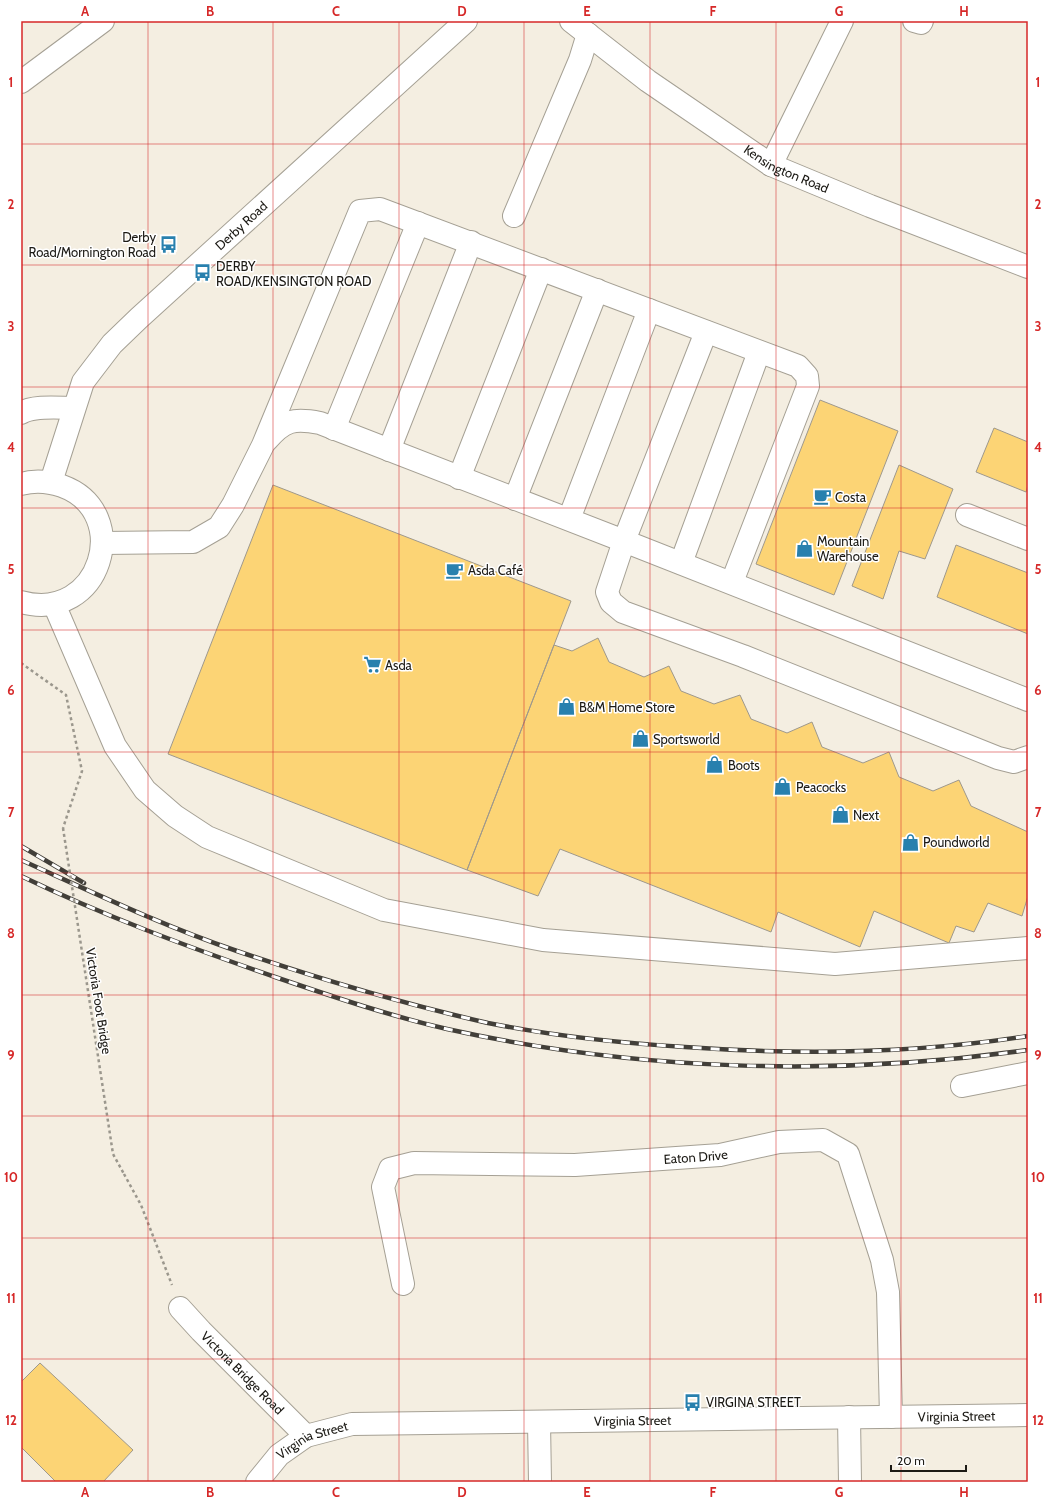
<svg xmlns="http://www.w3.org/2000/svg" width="1049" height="1503" viewBox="0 0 1049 1503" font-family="Cabin,sans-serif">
<rect width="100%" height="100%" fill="#f4eee1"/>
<path fill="#fcd475" stroke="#9e988c" d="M820,400l78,31 -64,164 -78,-31z
M994,428l34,14v43l-2,7 -50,-20z
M899,465l54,24 -28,70 -26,-8 -16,48 -31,-13z
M273,485l298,116 -104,269 -299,-116z
M956,545l72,28v61l-91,-37z
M598,638l11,24 35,15 25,-11 12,25 33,13 26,-9 11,24 36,14 25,-11 10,25 41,16 26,-11 10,25 34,14 26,-11 12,26 57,26v64l-6,20 -34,-13 -14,29 -18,-6 -7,17 -75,-32 -14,36 -82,-35 -7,20 -211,-83 -22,47 -71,-26 87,-225 18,6z
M40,1363l93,87 -30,32h-47l-35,-35v-65z"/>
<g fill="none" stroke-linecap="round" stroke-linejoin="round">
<defs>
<g id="minor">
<path id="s1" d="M571,21l77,60 123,84 99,41 158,61"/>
<path d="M914,21l7,2 1,-2"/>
<path d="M21,82l82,-61"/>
<path d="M771,165l71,-144"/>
<path d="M514,216l66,-156 8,-26"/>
<path d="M706,332l-82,209c135,52 269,107 404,159"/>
<path d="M21,413c13,-8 38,-5 53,-5"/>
<path d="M334,429l84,-206"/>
<path d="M267,440c17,-20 27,-22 53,-17l304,118 -17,51 4,10 12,10 120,44 255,102 16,4 14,-5"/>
<path d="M389,450l82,-208"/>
<path d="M459,478l82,-209"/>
<path id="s2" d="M51,482l32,-100 29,-38 27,-26 327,-297"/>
<path d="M21,484c14,-4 27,-3 41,2 72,26 39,138 -41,116"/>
<path d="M515,499l82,-209"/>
<path d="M967,515l61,24"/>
<path d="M569,519l80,-209"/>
<path d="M102,543l91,-1 26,-15 14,-22 30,-60 97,-234 20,-2 418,157 9,10 1,10 -76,196"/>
<path d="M681,563l78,-211"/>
<path d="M54,604l61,142 30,44 30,26 32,21 177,73 159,30 292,24 193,-16"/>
<path d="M962,1086l66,-13"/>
<path id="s3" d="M403,1284l-20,-97 7,-18 24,-6 161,2 145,-10 59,-13 44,-2 25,14 34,106 6,32 3,125"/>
<path id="s4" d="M180,1308l21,23 105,105"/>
<path d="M849,1417l1,65"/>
<path d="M539,1422l1,60"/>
<path id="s5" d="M257,1482l22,-27 27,-19 46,-12 676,-9"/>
</g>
</defs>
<use href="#minor" stroke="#a5a094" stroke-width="24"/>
<path stroke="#9b978d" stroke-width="2.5" stroke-dasharray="3 3" stroke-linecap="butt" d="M21,663l45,32 16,76 -19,57
M124,1174l17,31 31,80"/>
<use href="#minor" stroke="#fff" stroke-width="22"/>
<defs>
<path id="rail" d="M21,846l63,37
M21,860c71,32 142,66 216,91 82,28 167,53 251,72 65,13 131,20 197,24 114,8 229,7 343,-11
M21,876c83,40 170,72 257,102 56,19 112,38 169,51 190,42 389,48 581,21"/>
</defs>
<use href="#rail" stroke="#423f39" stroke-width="4.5"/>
<use href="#rail" stroke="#fff" stroke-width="3" stroke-dasharray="9" stroke-linecap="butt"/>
<path stroke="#9b978d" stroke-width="2.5" stroke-dasharray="3 3" stroke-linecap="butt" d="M63,828l50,326 11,20"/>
</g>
<path fill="none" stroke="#d62828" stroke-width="1" stroke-opacity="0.55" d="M148,21v1461M273,21v1461M399,21v1461M524,21v1461M650,21v1461M776,21v1461M901,21v1461M21,144h1007M21,265h1007M21,387h1007M21,508h1007M21,630h1007M21,752h1007M21,873h1007M21,995h1007M21,1116h1007M21,1238h1007M21,1359h1007"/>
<defs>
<symbol id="bus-bare" viewBox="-9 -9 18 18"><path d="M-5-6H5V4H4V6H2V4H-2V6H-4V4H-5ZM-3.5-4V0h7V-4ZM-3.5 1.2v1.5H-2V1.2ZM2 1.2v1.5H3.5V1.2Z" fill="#2880ae" stroke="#fff" stroke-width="2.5" paint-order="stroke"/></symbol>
<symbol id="cafe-bare" viewBox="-9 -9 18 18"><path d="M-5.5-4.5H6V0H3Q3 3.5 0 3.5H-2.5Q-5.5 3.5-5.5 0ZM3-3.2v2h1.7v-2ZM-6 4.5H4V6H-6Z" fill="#2880ae" stroke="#fff" stroke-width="2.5" paint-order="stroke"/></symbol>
<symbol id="shop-bare" viewBox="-9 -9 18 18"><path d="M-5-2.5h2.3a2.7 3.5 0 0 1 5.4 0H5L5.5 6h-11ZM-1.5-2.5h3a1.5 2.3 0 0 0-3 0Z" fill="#2880ae" stroke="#fff" stroke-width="2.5" paint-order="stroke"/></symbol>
<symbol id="supermarket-bare" viewBox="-9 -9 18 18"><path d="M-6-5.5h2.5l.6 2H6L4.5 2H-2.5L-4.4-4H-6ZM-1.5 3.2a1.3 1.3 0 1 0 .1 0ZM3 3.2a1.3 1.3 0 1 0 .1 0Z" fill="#2880ae" stroke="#fff" stroke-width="2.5" paint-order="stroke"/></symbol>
</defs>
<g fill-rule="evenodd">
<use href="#bus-bare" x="156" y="232" width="25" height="25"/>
<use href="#bus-bare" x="190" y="260" width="25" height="25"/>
<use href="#cafe-bare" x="810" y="484" width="25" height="25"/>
<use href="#shop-bare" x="792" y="536" width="25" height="25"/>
<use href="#cafe-bare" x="442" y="558" width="25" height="25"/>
<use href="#supermarket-bare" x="360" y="652" width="25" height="25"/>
<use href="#shop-bare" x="554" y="694" width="25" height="25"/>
<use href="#shop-bare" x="628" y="726" width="25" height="25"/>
<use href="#shop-bare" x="702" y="752" width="25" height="25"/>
<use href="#shop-bare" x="770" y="774" width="25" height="25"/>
<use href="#shop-bare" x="828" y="802" width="25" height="25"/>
<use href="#shop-bare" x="898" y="830" width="25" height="25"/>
<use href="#bus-bare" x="680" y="1390" width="25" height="25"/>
</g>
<g text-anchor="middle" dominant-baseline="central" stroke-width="3" stroke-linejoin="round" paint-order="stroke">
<g font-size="13" fill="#1c1a15" stroke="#fff">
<text stroke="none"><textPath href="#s1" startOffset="262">Kensington Road</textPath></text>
<text stroke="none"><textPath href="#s2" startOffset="328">Derby Road</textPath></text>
<text transform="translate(99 1001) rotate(81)">Victoria Foot Bridge</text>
<text stroke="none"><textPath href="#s3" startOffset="425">Eaton Drive</textPath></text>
<text stroke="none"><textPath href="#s4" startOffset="90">Victoria Bridge Road</textPath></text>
<text stroke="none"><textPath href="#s5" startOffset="720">Virginia Street</textPath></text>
<text stroke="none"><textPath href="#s5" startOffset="396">Virginia Street</textPath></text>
<text stroke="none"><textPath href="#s5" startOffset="72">Virginia Street</textPath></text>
</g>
<g font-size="13" fill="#1c1a15" stroke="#fff" text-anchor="start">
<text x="156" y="237" text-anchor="end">Derby<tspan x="156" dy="15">Road/Mornington Road</tspan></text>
<text x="216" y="266">DERBY<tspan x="216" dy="15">ROAD/KENSINGTON ROAD</tspan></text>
<text x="835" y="497">Costa</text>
<text x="817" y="541">Mountain<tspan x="817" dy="15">Warehouse</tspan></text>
<text x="468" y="570">Asda Café</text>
<text x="385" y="665">Asda</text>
<text x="579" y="707">B&amp;M Home Store</text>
<text x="653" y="739">Sportsworld</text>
<text x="728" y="765">Boots</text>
<text x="796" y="787">Peacocks</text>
<text x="853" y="815">Next</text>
<text x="923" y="842">Poundworld</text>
<text x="706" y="1402">VIRGINA STREET</text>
</g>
</g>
<rect width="1049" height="1503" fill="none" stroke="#ffffff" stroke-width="44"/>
<path d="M891 1465v6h75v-6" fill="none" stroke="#1c1a15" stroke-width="2"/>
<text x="897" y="1465" font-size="12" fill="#1c1a15" stroke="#ffffff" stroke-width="3" paint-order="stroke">20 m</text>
<rect x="22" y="22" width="1005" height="1459" fill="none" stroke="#d62828" stroke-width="1.5"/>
<g font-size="13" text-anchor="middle" font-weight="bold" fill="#d62828">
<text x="85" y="16">A</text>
<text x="210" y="16">B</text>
<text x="336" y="16">C</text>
<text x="462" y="16">D</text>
<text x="587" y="16">E</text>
<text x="713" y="16">F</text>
<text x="839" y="16">G</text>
<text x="964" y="16">H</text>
<text x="11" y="87">1</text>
<text x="1038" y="87">1</text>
<text x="11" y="209">2</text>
<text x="1038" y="209">2</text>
<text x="11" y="331">3</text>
<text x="1038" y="331">3</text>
<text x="11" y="452">4</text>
<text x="1038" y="452">4</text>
<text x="11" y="574">5</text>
<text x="1038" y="574">5</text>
<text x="11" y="695">6</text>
<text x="1038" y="695">6</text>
<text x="11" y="817">7</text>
<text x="1038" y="817">7</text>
<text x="11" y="938">8</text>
<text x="1038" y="938">8</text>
<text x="11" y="1060">9</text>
<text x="1038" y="1060">9</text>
<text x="11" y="1182">10</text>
<text x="1038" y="1182">10</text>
<text x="11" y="1303">11</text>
<text x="1038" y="1303">11</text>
<text x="11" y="1425">12</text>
<text x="1038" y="1425">12</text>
<text x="85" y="1497">A</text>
<text x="210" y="1497">B</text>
<text x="336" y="1497">C</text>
<text x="462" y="1497">D</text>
<text x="587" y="1497">E</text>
<text x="713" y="1497">F</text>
<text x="839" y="1497">G</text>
<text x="964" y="1497">H</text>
</g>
</svg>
